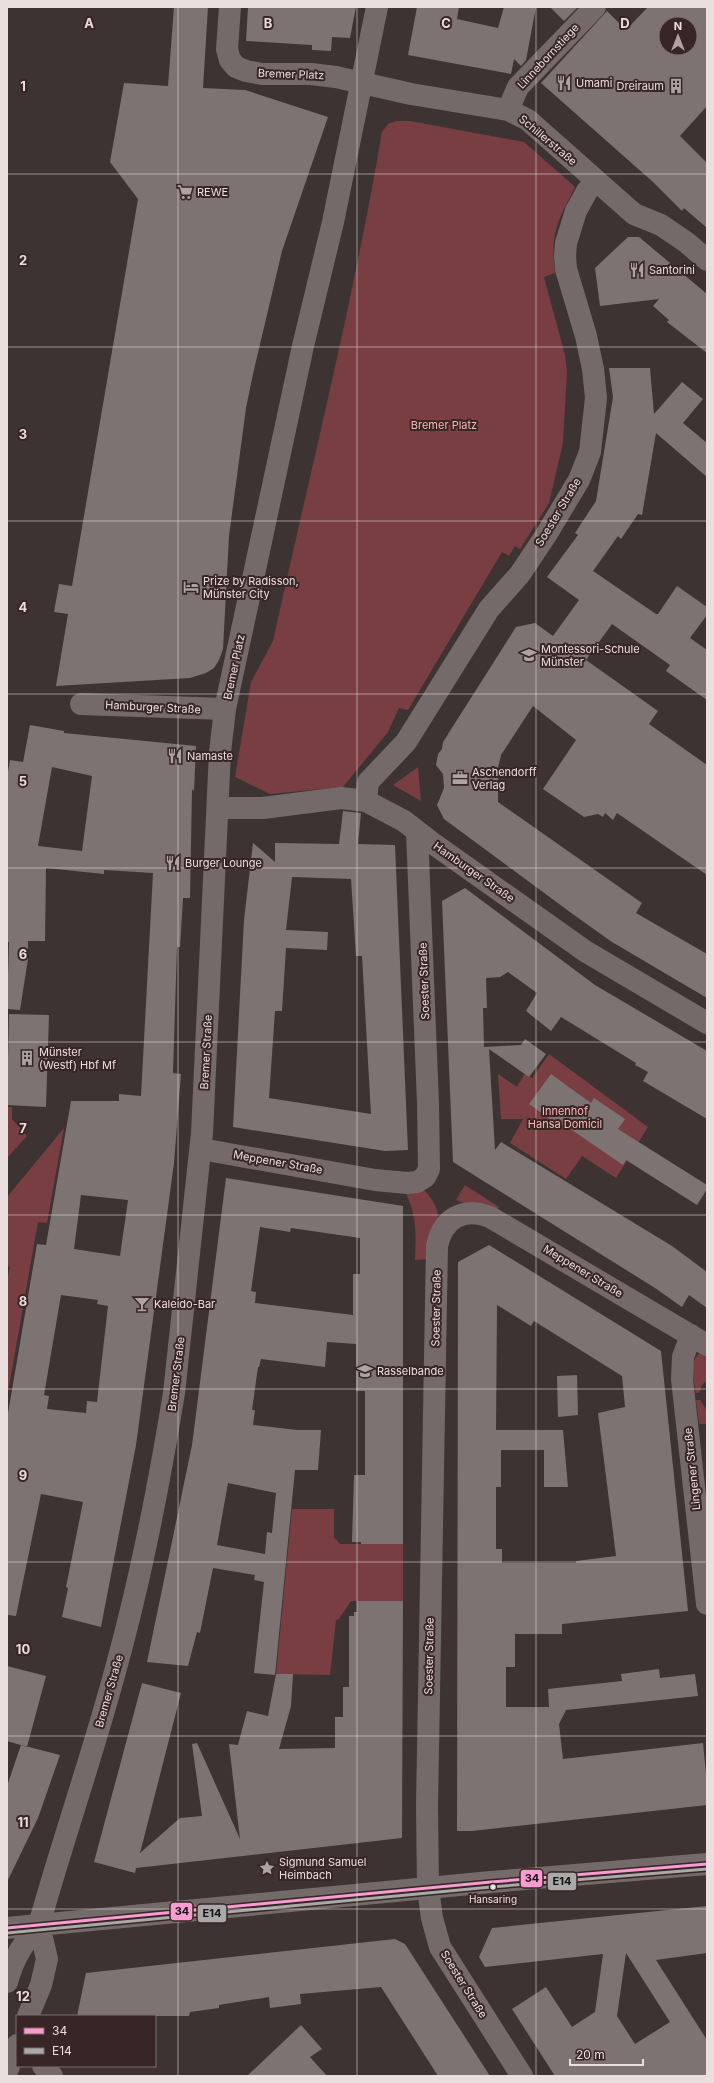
<svg xmlns="http://www.w3.org/2000/svg" width="714" height="2083" viewBox="0 0 714 2083" font-family="Inter,sans-serif">
<rect width="100%" height="100%" fill="#3e3333"/>
<path fill="#783e41" d="M396,121h14l114,21 51,45c-17,35 -25,44 -20,86l-11,4 21,78 2,17 -4,71 -14,60 -29,46 -5,-3 -6,10 -7,-4 -94,158 -9,-2 -11,24 -45,55 -73,7 -35,-17 16,-95 22,-41c37,-169 80,-338 109,-509l6,-8z
M418,767l3,34 -28,-16z
M549,1054l99,73 -32,51 -34,-22 -16,23 -56,-36 13,-24h-22l-3,-45 19,13 8,-14 7,5z
M7,1107h5v12l15,17 -20,22z
M64,1128l-17,95 -9,-1 -31,176v-116l3,-15 -3,-1v-69z
M465,1185l34,22 -3,4c-11,-3 -32,-7 -40,-11z
M421,1187c27,26 17,41 9,72l-15,1c1,-28 2,-41 -9,-67z
M700,1353h7v27l-5,5 -3,8h-3c-2,-12 -8,-32 4,-40z
M696,1400h4l7,11v13h-8z
M292,1509h42v28l6,7h63v57h-52l-12,18 -3,1 -6,55 -54,-1z"/>
<path fill="#7d7373" fill-rule="evenodd" d="M174,7h34l-5,81 42,2 83,27 -46,134 -29,123 -7,34 -17,128 -6,113 -4,11 -5,8 -8,5 -16,5 -134,8 12,-72 -14,-2 5,-28 13,2 66,-387 -28,-37 14,-79 44,3z
M248,7h108l-6,31 -18,-1 -1,14 -19,-1v-5l-66,-4z
M417,7h42l-2,12 41,9 6,-21h32l-10,53 -5,6 -7,-7 -3,15 -103,-19z
M550,7h28l-14,14z
M648,7h59v99l-27,30 27,27v65l-23,-20 -2,3 -29,-29 -112,-99 66,-72 19,19zM666,24h24v24h-24z
M628,237h11l68,57v59l-40,-31 2,-2 -16,-14 6,-7 -59,7 -5,-38z
M609,368h41l4,46 28,-32 21,17 -20,24 24,20v34l-51,-44 -14,82 -4,-1 -17,25 -3,-3 -25,35 63,43h2l19,-28 30,21v8l-17,23 17,12v50l-41,-29 4,-6 -58,-41 -26,36 72,51 -9,13 58,41v110l-90,-62 -4,7 -8,-7 -2,4 -5,-3 -14,3 -41,-28 33,-49 -43,-34 -32,49 -3,13v34l144,101 -6,10 71,41v44l-95,-56 -38,-27 -130,-96 -7,-14 7,-17 -1,-14 -7,-9 2,-11 4,-5 1,-7 73,-115 19,-4 18,13 26,-36 -32,-23 31,-42 -3,-2 21,-32 17,-104z
M30,725l34,6v2l132,13 -2,45 -2,-2 -2,109h-7l-3,49h-3l-4,126 8,1 -7,89 -38,282 -35,182 -39,-10 6,-29 -2,-1 17,-85 -42,-8 -25,122 -9,-1v-196l30,-175 9,1 25,-144h48v-7l22,2 12,-223 -49,-3v4l-58,-6 -1,73h-17v18l-8,51 -13,-1 2,-67h-2v-164l3,-18 13,2zM52,767l40,9 -10,75 -44,-5zM81,1195l47,5 -8,56 -46,-7zM61,1295l37,5 -1,4 11,2 -11,96 -10,-1 -1,12 -39,-4 2,-13 -5,-1z
M343,811l18,2 -3,31 37,1 13,305 -23,1 -152,-24 11,-207 9,-77 22,19v-19l64,1zM292,877l59,2 5,77h6l9,158 -102,-16 6,-87h7l4,-63 41,2 1,-18 -42,-2z
M465,888l130,97 112,66v68l-64,-38 5,-9 -13,-7 1,-2 -75,-46 -10,14 -25,-20 11,-18 -29,-21 -8,5 -14,1 1,30h-4l1,39 37,-2 4,-6 21,15 -17,23 -40,-28 6,101 6,-8 171,104 35,26v36l-18,-13 -7,12 -27,-19 -202,-126 -11,-261z
M9,1014l40,1 -3,92 -39,-2z
M551,1074l40,29 3,-5 31,21 -7,10 89,56v4l-10,16 -71,-45 -3,5 -60,-41 -2,3 -32,-23z
M226,1178l177,28v338h-42v-2h-9l2,-67h11v-84h-9v-47l-29,-2 -2,25 -64,-8 -2,8h-1l-6,43h3l-2,15 44,5h24l-3,40h-23l-20,205 -21,-2 10,-91 -10,-2 1,-5 -42,-7 -13,65 -3,-1 -9,34 -41,-4 45,-217zM260,1227l30,5 1,-4 69,10v36h-7v41l-98,-12 1,-11 -5,-1zM228,1483l48,10 -4,40 -5,-1 -2,22 -48,-9z
M489,1245l172,106 27,260 -126,13v10h-47v33h-9v40h43l-1,-18 74,-8 -1,-7 38,-5 1,9 35,-4 3,22 -132,14 -7,14 4,35 140,-16 4,41v21l-235,26h-15l1,-569zM497,1305l34,21 3,-5 88,55 3,31 -27,6 18,143 -40,5v2h-74v-14h-6v-62h5v-37h43v37h24l-5,-57h-67z
M577,1375l1,40 -20,2 -1,-41z
M357,1601h46l-1,237 -266,30 -1,5 -41,-11 48,-179 39,10 -41,160 40,-35 22,-2 -10,-72 5,-1 43,96 -11,-95 9,1 9,-34 21,5 8,-42h17l-2,32 -12,43 56,-1v-31h8v-30h6v-71h5v-4h3z
M7,1666l39,10 -19,71 -20,-6z
M21,1745l39,10 -22,63 -31,64v-96z
M707,1906v47l-51,7 51,80v36h-152l-43,-67 34,-22 26,40 23,-15 8,-58 -118,13 -6,-10 13,-29zM626,1953l44,69 -35,22 -18,-28z
M395,1939l10,5 85,132h-52l-57,-89 -81,7 1,10 -31,4 -1,-11 -50,8v3l-29,4 -1,4h-112l9,-43z
M301,2025l21,24 -12,8 17,19h-80z"/>
<g fill="none" stroke-linecap="round" stroke-linejoin="round">
<path stroke="#746a6a" stroke-width="22" d="M230,7l-3,42 3,11 6,7 10,4 16,3h49l25,3 75,17 97,16 20,10 106,94 27,11 25,17 21,18
M508,110l10,-23 77,-80
M81,704l144,5
M366,801l2,-19 38,-40 83,-133 31,-35 26,-39 33,-55 11,-28 6,-54 -3,-29 -7,-33 -20,-67 -1,-13 1,-13 10,-32 11,-20 8,-10
M218,808h45l78,-10 25,3 38,20 27,21 154,109 122,72
M201,1149l174,31 32,3 10,-1 8,-5 4,-8 -1,-66 -11,-271
M691,1335l-8,22 -1,22 25,225
M43,2066l9,10
M522,2076l-82,-129 -8,-29 -4,-30 -1,-82 10,-560c6,-28 26,-39 53,-29l217,128"/>
<path stroke="#746a6a" stroke-width="22" d="M39,1925c24,-86 54,-171 77,-257 25,-90 43,-183 58,-275l28,-260 18,-381 5,-43 78,-363 30,-124 44,-215"/>
<path stroke="#746a6a" stroke-width="22" d="M7,1928l484,-46 216,-18
M7,1982c7,-25 15,-37 32,-57
M28,2016l13,-31 6,-26 -8,-34
M7,2071l10,-26"/>
<defs>
<path id="bus-1" d="M7,1928l484,-46 216,-18"/>
<path id="bus-2" d="M7,1933l484,-46 216,-18"/>
</defs>
<use href="#bus-1" stroke="#382525" stroke-width="6"/>
<use href="#bus-2" stroke="#382525" stroke-width="6"/>
<use href="#bus-1" stroke="#f89cd2" stroke-width="3"/>
<use href="#bus-2" stroke="#a9a9a9" stroke-width="3"/>
</g>
<path fill="none" stroke="#ebdede" stroke-width="1" stroke-opacity="0.55" d="M178,7v2069M357,7v2069M536,7v2069M7,174h700M7,347h700M7,521h700M7,694h700M7,868h700M7,1042h700M7,1215h700M7,1389h700M7,1562h700M7,1736h700M7,1909h700"/>
<defs>
<symbol id="restaurant-bare" viewBox="-9 -9 18 18"><path d="M-5-6h1v4h1v-4h1v4h1v-4h1v5L-1.5 .5V6h-2V.5L-5-1ZM5-6V6H3V1.5H1.5Q1.5-4 5-6Z" fill="#aea2a2" stroke="#382525" stroke-width="2.5" paint-order="stroke"/></symbol>
<symbol id="building-bare" viewBox="-9 -9 18 18"><path d="M-4-6H4V6H1V3H-1V6H-4ZM-2.5-4.3h1.7v1.8h-1.7ZM.8-4.3h1.7v1.8H.8ZM-2.5-1h1.7V.8h-1.7ZM.8-1h1.7V.8H.8Z" fill="#aea2a2" stroke="#382525" stroke-width="2.5" paint-order="stroke"/></symbol>
<symbol id="supermarket-bare" viewBox="-9 -9 18 18"><path d="M-6-5.5h2.5l.6 2H6L4.5 2H-2.5L-4.4-4H-6ZM-1.5 3.2a1.3 1.3 0 1 0 .1 0ZM3 3.2a1.3 1.3 0 1 0 .1 0Z" fill="#aea2a2" stroke="#382525" stroke-width="2.5" paint-order="stroke"/></symbol>
<symbol id="hotel-bare" viewBox="-9 -9 18 18"><path d="M-6-4.5h1.5V1H6V5H4.5V3h-9V5H-6ZM-4 0a1.8 1.8 0 1 1 3.6 0ZM.5 0V-2.5h3Q6-2.5 6 0Z" fill="#aea2a2" stroke="#382525" stroke-width="2.5" paint-order="stroke"/></symbol>
<symbol id="school-bare" viewBox="-9 -9 18 18"><path d="M0-5L7-2L0 1L-7-2ZM-4 1L0 2.5L4 1V4Q0 6-4 4Z" fill="#aea2a2" stroke="#382525" stroke-width="2.5" paint-order="stroke"/></symbol>
<symbol id="office-bare" viewBox="-9 -9 18 18"><path d="M-6-3h4V-5.5h4V-3h4V5H-6ZM-1-4.5V-3h2v-1.5ZM-6 0V1H6V0Z" fill="#aea2a2" stroke="#382525" stroke-width="2.5" paint-order="stroke"/></symbol>
<symbol id="bar-bare" viewBox="-9 -9 18 18"><path d="M-6-5H6L.8 .8V4.5H3.5V6h-7V4.5H-.8V.8Z" fill="#aea2a2" stroke="#382525" stroke-width="2.5" paint-order="stroke"/></symbol>
<symbol id="sight-bare" viewBox="-9 -9 18 18"><path d="M0-6L1.8-2.2L6-1.7L2.9 1.2L3.7 5.4L0 3.3L-3.7 5.4L-2.9 1.2L-6-1.7L-1.8-2.2Z" fill="#aea2a2" stroke="#382525" stroke-width="2.5" paint-order="stroke"/></symbol>
</defs>
<g fill-rule="evenodd">
<use href="#restaurant-bare" x="553" y="72" width="22" height="22"/>
<use href="#building-bare" x="665" y="75" width="22" height="22"/>
<use href="#supermarket-bare" x="174" y="181" width="22" height="22"/>
<use href="#restaurant-bare" x="626" y="259" width="22" height="22"/>
<use href="#hotel-bare" x="180" y="576" width="22" height="22"/>
<use href="#school-bare" x="518" y="644" width="22" height="22"/>
<use href="#restaurant-bare" x="164" y="745" width="22" height="22"/>
<use href="#office-bare" x="449" y="767" width="22" height="22"/>
<use href="#restaurant-bare" x="162" y="852" width="22" height="22"/>
<use href="#building-bare" x="16" y="1047" width="22" height="22"/>
<use href="#bar-bare" x="131" y="1293" width="22" height="22"/>
<use href="#school-bare" x="354" y="1360" width="22" height="22"/>
<use href="#sight-bare" x="256" y="1857" width="22" height="22"/>
</g>
<circle fill="#ebdede" stroke="#382525" stroke-width="1.5" cx="493" cy="1887" r="3.5"/>
<g text-anchor="middle" dominant-baseline="central" stroke-width="4" stroke-linejoin="round" paint-order="stroke">
<g font-size="10" fill="#ebdede" stroke="#382525">
<text x="493" y="1899">Hansaring</text>
</g>
<g font-size="11" fill="#ebdede" stroke="#382525">
<text transform="translate(548 56) rotate(-47)">Linnebornstiege</text>
<text transform="translate(291 74) rotate(2)">Bremer Platz</text>
<text transform="translate(548 140) rotate(40)">Schillerstraße</text>
<text transform="translate(558 512) rotate(-59)">Soester Straße</text>
<text transform="translate(234 667) rotate(-78)">Bremer Platz</text>
<text transform="translate(153 707) rotate(3)">Hamburger Straße</text>
<text transform="translate(474 872) rotate(35)">Hamburger Straße</text>
<text transform="translate(424 981) rotate(-92)">Soester Straße</text>
<text transform="translate(206 1052) rotate(-87)">Bremer Straße</text>
<text transform="translate(278 1162) rotate(10)">Meppener Straße</text>
<text transform="translate(583 1271) rotate(31)">Meppener Straße</text>
<text transform="translate(436 1308) rotate(-89)">Soester Straße</text>
<text transform="translate(176 1374) rotate(-83)">Bremer Straße</text>
<text transform="translate(692 1469) rotate(-96)">Lingener Straße</text>
<text transform="translate(429 1656) rotate(-89)">Soester Straße</text>
<text transform="translate(109 1691) rotate(-74)">Bremer Straße</text>
<text transform="translate(464 1984) rotate(58)">Soester Straße</text>
</g>
<g font-size="11" fill="#ebdede" stroke="#382525" text-anchor="start">
<text x="576" y="83">Umami</text>
<text x="664" y="86" text-anchor="end">Dreiraum</text>
<text x="197" y="192">REWE</text>
<text x="649" y="270">Santorini</text>
<text x="203" y="581">Prize by Radisson,<tspan x="203" dy="13">Münster City</tspan></text>
<text x="541" y="649">Montessori-Schule<tspan x="541" dy="13">Münster</tspan></text>
<text x="187" y="756">Namaste</text>
<text x="472" y="772">Aschendorff<tspan x="472" dy="13">Verlag</tspan></text>
<text x="185" y="863">Burger Lounge</text>
<text x="39" y="1052">Münster<tspan x="39" dy="13">(Westf) Hbf Mf</tspan></text>
<text x="154" y="1304">Kaleido-Bar</text>
<text x="377" y="1371">Rasselbande</text>
<text x="279" y="1862">Sigmund Samuel<tspan x="279" dy="13">Heimbach</tspan></text>
</g>
<g font-size="11" fill="#fcb7b8" stroke="#382525">
<text x="444" y="425">Bremer Platz</text>
<text x="565" y="1111">Innenhof<tspan x="565" dy="13">Hansa Domicil</tspan></text>
</g>
</g>
<g font-size="13" text-anchor="middle" font-weight="bold" fill="#ebdede" stroke="#382525" stroke-width="4" stroke-linejoin="round" paint-order="stroke">
<text x="89" y="28">A</text>
<text x="268" y="28">B</text>
<text x="446" y="28">C</text>
<text x="625" y="28">D</text>
<text x="23" y="91">1</text>
<text x="23" y="265">2</text>
<text x="23" y="439">3</text>
<text x="23" y="612">4</text>
<text x="23" y="786">5</text>
<text x="23" y="959">6</text>
<text x="23" y="1133">7</text>
<text x="23" y="1306">8</text>
<text x="23" y="1480">9</text>
<text x="23" y="1654">10</text>
<text x="23" y="1827">11</text>
<text x="23" y="2001">12</text>
</g>
<g stroke="#382525" stroke-width="1.5">
<rect x="520" y="1869" width="23" height="19" rx="4" fill="#f89cd2"/>
<rect x="547" y="1872" width="30" height="19" rx="4" fill="#a9a9a9"/>
<rect x="170" y="1902" width="23" height="19" rx="4" fill="#f89cd2"/>
<rect x="197" y="1904" width="30" height="19" rx="4" fill="#a9a9a9"/>
</g>
<g font-size="11" text-anchor="middle" font-weight="bold" fill="#111">
<text x="532" y="1882">34</text>
<text x="562" y="1885">E14</text>
<text x="182" y="1915">34</text>
<text x="212" y="1917">E14</text>
</g>
<rect width="714" height="2083" fill="none" stroke="#ebdede" stroke-width="16"/>
<rect x="16" y="2015" width="140" height="52" fill="#382525" stroke="#806f6f"/>
<rect x="24" y="2028" width="20" height="6" fill="#f89cd2" stroke="#806f6f"/>
<text x="52" y="2035" font-size="12" fill="#ebdede">34</text>
<rect x="24" y="2048" width="20" height="6" fill="#a9a9a9" stroke="#806f6f"/>
<text x="52" y="2055" font-size="12" fill="#ebdede">E14</text>
<g transform="translate(678 36)"><circle r="19" fill="#382525" stroke="#806f6f"/>
<path d="M0-3L7 15L0 10L-7 15Z" fill="#aea2a2"/>
<text y="-6" font-size="11" font-weight="bold" text-anchor="middle" fill="#ebdede">N</text>
</g>
<path d="M570 2059v6h73v-6" fill="none" stroke="#ebdede" stroke-width="2"/>
<text x="576" y="2059" font-size="12" fill="#ebdede" stroke="#382525" stroke-width="3" paint-order="stroke">20 m</text>
</svg>
